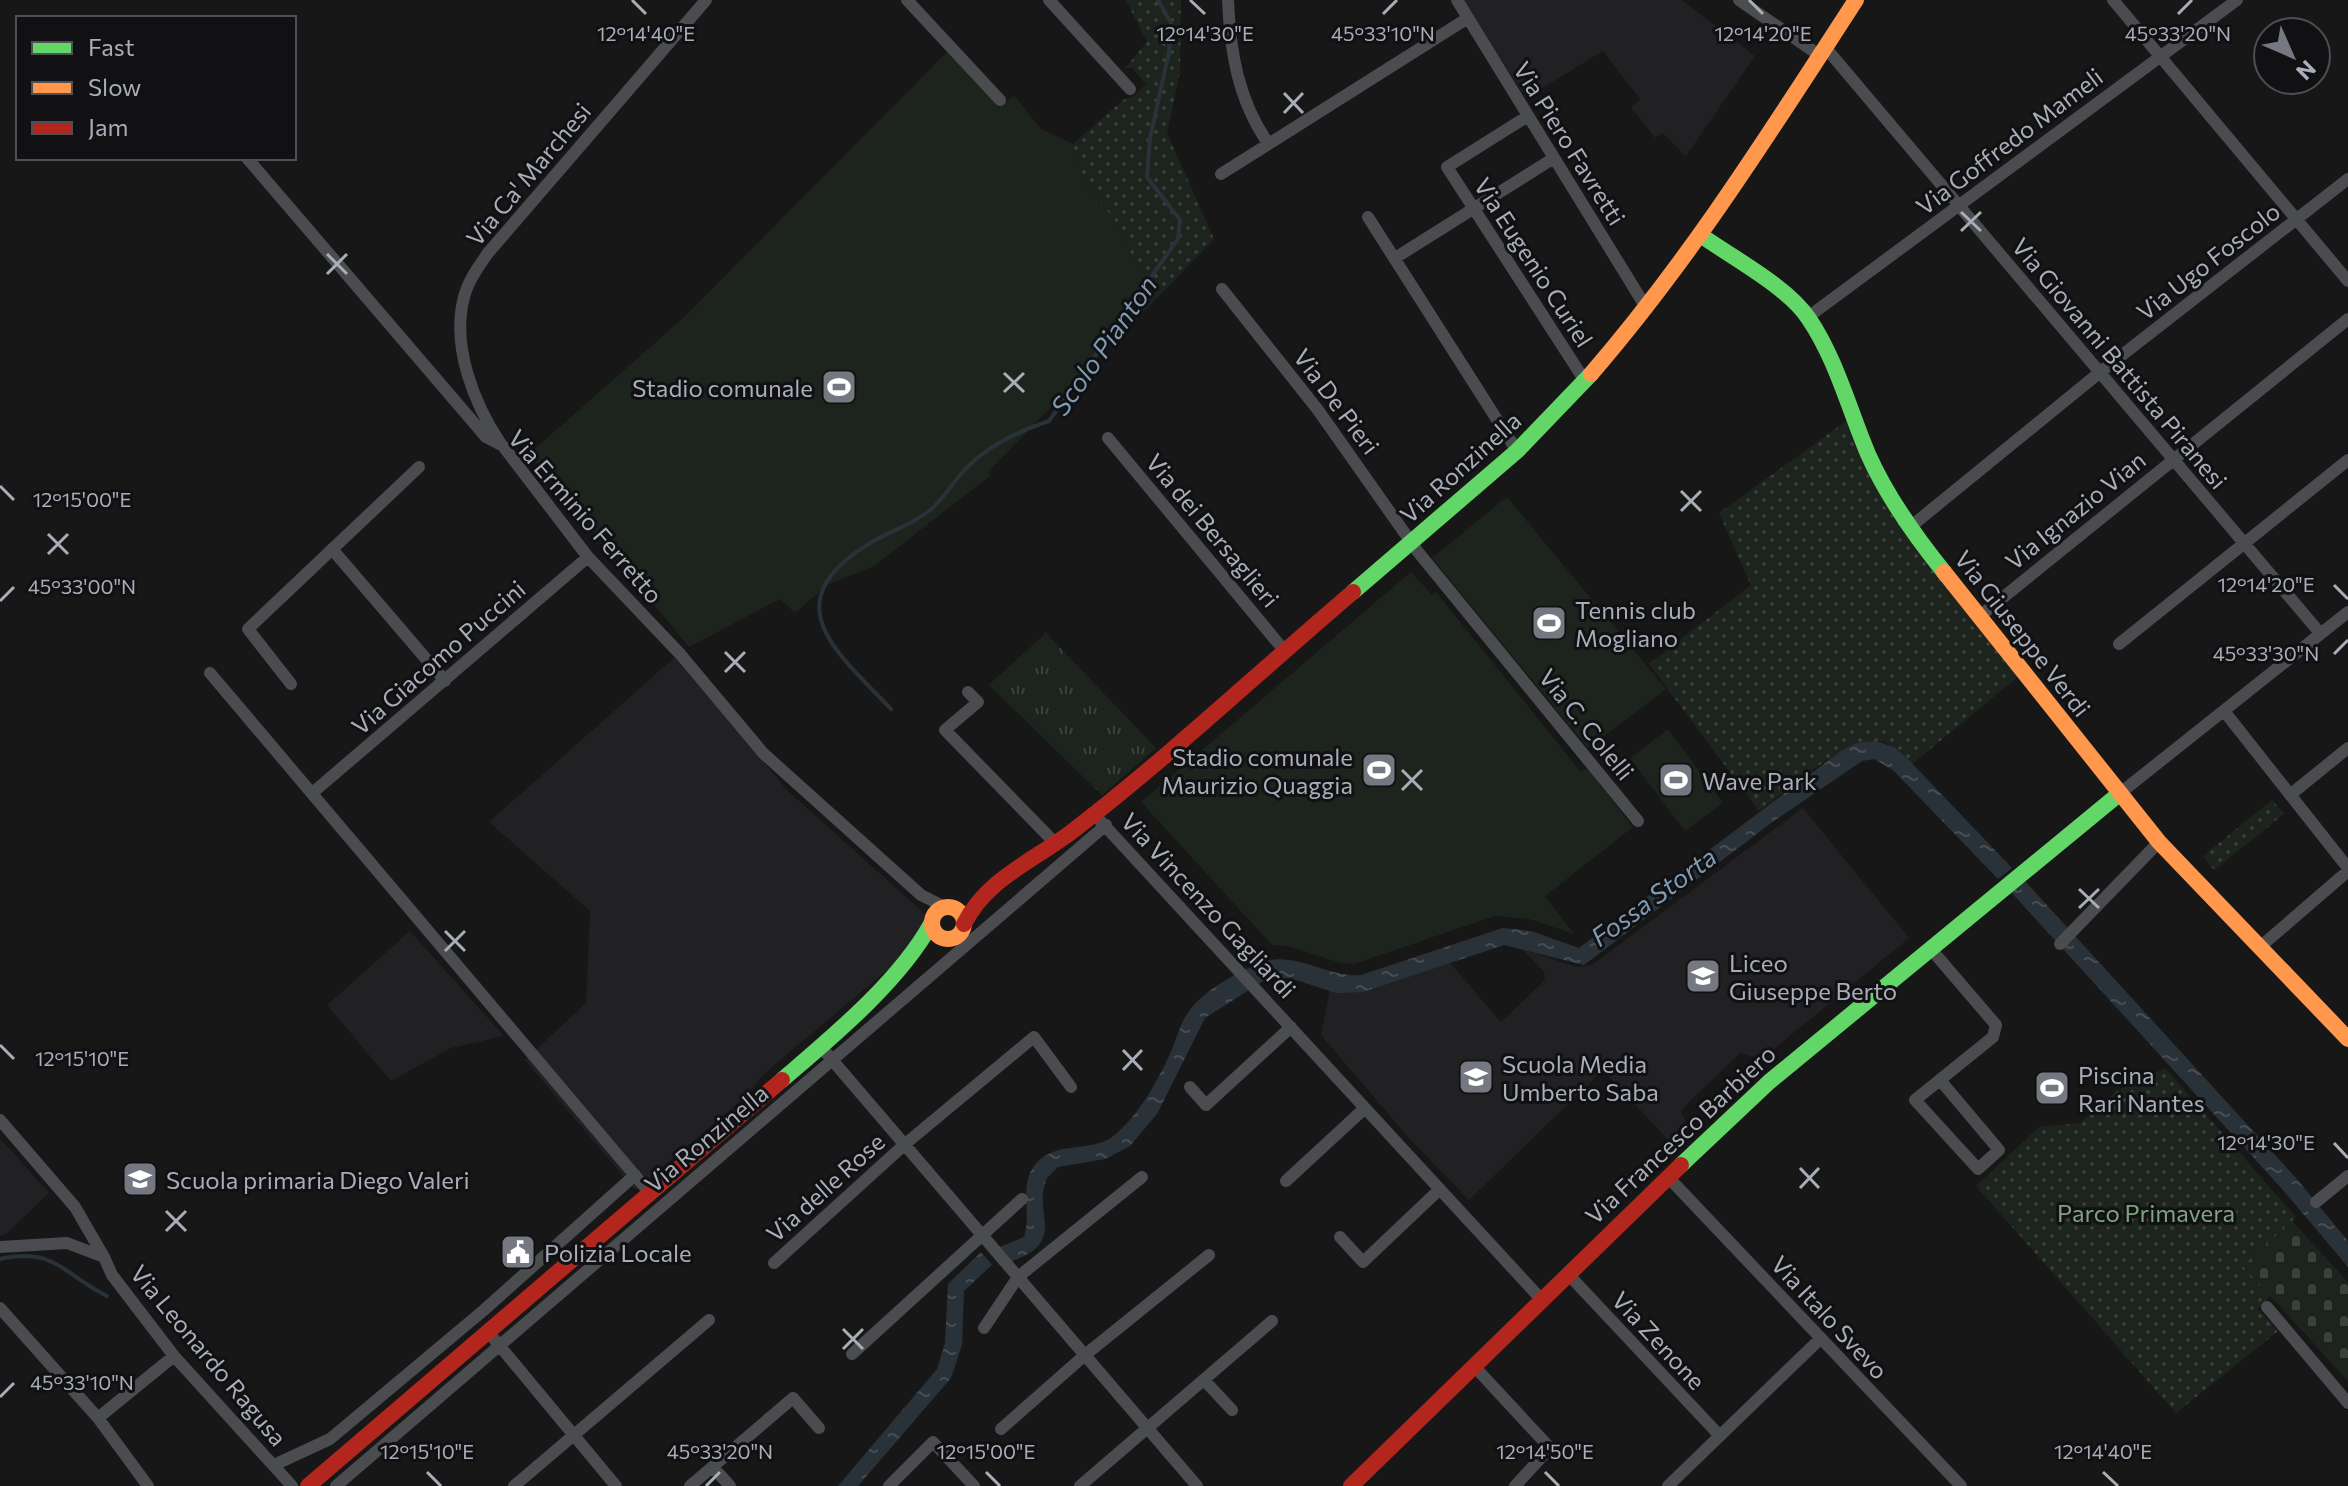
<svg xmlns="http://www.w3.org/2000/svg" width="2348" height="1486" viewBox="0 0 2348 1486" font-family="Commissioner,sans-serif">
<defs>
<pattern id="grass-tufts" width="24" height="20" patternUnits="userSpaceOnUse" patternTransform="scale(2)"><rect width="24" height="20" fill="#1d241e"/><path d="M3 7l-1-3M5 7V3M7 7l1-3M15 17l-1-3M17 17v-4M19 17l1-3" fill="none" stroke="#3b413d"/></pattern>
<pattern id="cemetery-stones" width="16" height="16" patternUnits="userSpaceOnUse" patternTransform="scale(2)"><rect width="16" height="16" fill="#1d241e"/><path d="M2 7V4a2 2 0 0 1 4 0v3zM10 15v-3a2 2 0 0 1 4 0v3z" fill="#3b413d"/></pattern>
<pattern id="park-dots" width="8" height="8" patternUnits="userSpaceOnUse" patternTransform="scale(2)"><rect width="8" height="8" fill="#1d241e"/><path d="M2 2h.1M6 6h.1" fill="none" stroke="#3b413d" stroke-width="1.8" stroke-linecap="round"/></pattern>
<pattern id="water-ripples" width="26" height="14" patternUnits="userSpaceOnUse" patternTransform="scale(2)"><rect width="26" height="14" fill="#2a3239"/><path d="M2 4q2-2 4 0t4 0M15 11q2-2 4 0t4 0" fill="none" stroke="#464d54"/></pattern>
</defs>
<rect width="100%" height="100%" fill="#171717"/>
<path fill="#212123" d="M1462,0h220l73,56 -69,100 -23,-23 -8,5 -24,-31 9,-8 -37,-48 -77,47z
M675,657l112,133 139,125 3,20 -163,137 -23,27 -108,91 -110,-130 61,-57 4,-92 -101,-89z
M1803,808l106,130 -147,121 -22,-6 -59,57 7,21 -15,14 -70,-75 -134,130 -63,-65 -85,-100 9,-46 118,-29 53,62 44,-42 -1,-8 -22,-23 55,18 15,-2z
M410,931l94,105 -53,12 -60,33 -64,-76z
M0,1138l49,55 -44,42 -5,1z"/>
<path fill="url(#grass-tufts)" d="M1046,633l110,115 -54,47 -113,-110z"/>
<path fill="url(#cemetery-stones)" d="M2292,1221l56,61v99l-105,-115z"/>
<path fill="url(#park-dots)" d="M1126,0h55l-1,72 -13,61 47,106 -53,55 -27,-32 -13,-34 -36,-44 -10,-21 -2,-19 50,-44 11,-4 12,-12 -14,-16h-7l22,-26z
M1849,419l15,38 155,219 -107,88c-9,-10 -22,-23 -36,-23 -36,0 -88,49 -117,70l-110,-147 102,-79 -32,-72z
M2272,800l12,14 -70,56 -11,-14z
M2165,1068l131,149 -53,49 27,30 -12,13 20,22 -102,82 -200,-227 63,-59 41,-4 37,-32z"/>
<path fill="#1d241e" d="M947,52l52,56 15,-13 27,34 32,15 12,40 36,44 13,34 27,32 -173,178 2,4 -116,90 -45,18 -34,29 -15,-14 -91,48 -160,-193 153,-135z
M1507,497l159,192 -78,59 -156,-190z
M1411,572l21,23 4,-3 145,180 6,-4 46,59 -88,69 29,38 -45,-15 -34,-3 -141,48c-29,-1 -53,-19 -82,-19l-131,-143z
M1668,729l55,74 -38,28 -55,-73z"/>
<path fill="url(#water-ripples)" d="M1876,741l18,6 12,10 106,111 -14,11 -105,-109 -19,-11 -12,2 -91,62 -187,142 -80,-20 -141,47 -27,1 -46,-15h-22l-63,40 -48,96 -27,32 -25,13 -47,8 -11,11c-16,35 22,63 -35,83l-12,-14 24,-10c8,-23 -5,-50 10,-71 21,-28 59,-11 82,-32 24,-21 41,-52 54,-80 7,-15 10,-32 20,-44 16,-21 46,-37 70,-47 33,-14 67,15 101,12l142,-47 28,3 48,17 262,-197 16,-8z
M2025,881l271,297 52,63v26l-65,-77 -272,-298z
M981,1252l11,13 -28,26 -2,54 -11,33 -93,108h-20l99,-117 8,-26 3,-59z"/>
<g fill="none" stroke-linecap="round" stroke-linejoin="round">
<path stroke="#2a3239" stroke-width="4" d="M891,709c-56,-59 -118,-106 -21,-166 20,-12 40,-17 59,-32 13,-10 21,-25 32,-37 23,-27 56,-42 88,-53l129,-182 2,-19 -33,-43 3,-39 19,-86 2,-29 -13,-23
M0,1259c55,-12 63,15 107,37"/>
<path stroke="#4b4c50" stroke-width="12" d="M907,0l93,100
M1049,0l81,89
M1228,0c2,51 10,100 40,143
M1457,0l190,309
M1739,0l80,55
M2113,0l235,281
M1825,47l495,586
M1528,116l-81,51 138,214
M247,158l239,279 17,9 85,111 93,98 82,98 158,142 24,12
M1221,174l247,-156
M1368,217l149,234
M1395,258l159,-100
M1222,289l96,121 100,142 220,269
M1808,317l429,-317
M1108,438l175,211
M501,444c-27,-40 -50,-98 -37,-147 4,-16 15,-31 24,-44l218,-253
M1909,528l190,-155 249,-194
M332,549l113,132
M1980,616l368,-297
M2119,644l229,-184
M210,673l439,519
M291,684l-43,-55 171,-162
M968,692l10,10 -33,28 111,114
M2224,711l124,157
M317,789l271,-232
M2119,794l229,-182
M2290,795l58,-47
M1093,813l448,486
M2060,944l99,-102
M2260,947l88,-76
M1930,948l66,77 -3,12 -78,63 63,69 21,-19 -59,-70
M821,1047l376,439
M1190,1087l16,18 85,-78
M0,1120l75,87 29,50
M1668,1177l293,309
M1286,1181l79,-73
M2316,1202l32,-26
M1340,1237l23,25 77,-73
M0,1247l67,-4 37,14 8,18 62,81 118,130
M774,1263l130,-118 130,-108 37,50
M1567,1273l153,163
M2267,1307l81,96
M0,1308l98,110 50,68
M984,1328l34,-51 124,-100
M494,1339l122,147
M852,1354l170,-155
M1473,1365l77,83 -35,38
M1204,1380l28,30
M98,1418l76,-62
M1001,1429l84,-74 124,-100
M274,1465l56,-26 154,-129 151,-135
M713,1467l17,19
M336,1486l770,-661
M514,1486l195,-166
M690,1486l103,-88 26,30
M889,1486l44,-44 41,44
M1080,1486l192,-165
M1668,1486l152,-147"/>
<path stroke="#63d668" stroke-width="16" d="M1702,236c31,22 86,51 107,83 27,40 40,90 59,135 19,43 47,82 76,118
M1353,592l164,-141 74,-77
M782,1080c50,-43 117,-98 149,-156
M1681,1165l88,-83 350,-288"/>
<path stroke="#ff974d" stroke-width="16" d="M1591,374c101,-117 181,-245 265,-374
M1944,572l215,270 189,197
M932 923a16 16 0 1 1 32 0a16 16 0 1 1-32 0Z"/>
<path stroke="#b3261e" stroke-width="16" d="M964,924c23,-46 70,-63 110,-94 96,-74 186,-159 279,-238
M308,1486l474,-406
M1351,1486l330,-321"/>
</g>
<path fill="none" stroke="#a8adb8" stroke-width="3" d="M632,0l14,14M1190,0l15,14M1749,0l14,14M1383,14l14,-14M2178,14l14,-14M1284,93l19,20M1284,113l19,-20M1961,212l20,19M1961,231l20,-19M327,254l20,20M327,274l20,-20M1004,373l20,19M1004,392l20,-19M0,486l14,14M1681,491l20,20M1681,511l20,-20M48,534l20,20M48,554l20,-20M2334,585l14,14M0,601l14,-14M725,652l20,20M2334,654l14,-14M725,672l20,-20M1402,770l20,20M1402,790l20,-20M2079,889l20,19M2079,908l20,-19M445,931l20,20M445,951l20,-20M0,1045l14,14M1123,1050l19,20M1123,1070l19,-20M2334,1143l14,15M1800,1168l19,20M1800,1188l19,-20M166,1211l20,20M166,1231l20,-20M843,1329l20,20M843,1349l20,-20M0,1397l14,-14M427,1472l14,14M986,1472l14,14M1545,1472l14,14M2103,1472l15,14M706,1486l14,-14"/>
<defs>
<symbol id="stadium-square" viewBox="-11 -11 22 22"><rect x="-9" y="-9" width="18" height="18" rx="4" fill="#757880" stroke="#111113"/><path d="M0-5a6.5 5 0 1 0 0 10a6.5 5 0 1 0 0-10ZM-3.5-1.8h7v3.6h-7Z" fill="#fff"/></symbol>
<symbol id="school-square" viewBox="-11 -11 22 22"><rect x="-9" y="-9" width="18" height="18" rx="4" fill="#757880" stroke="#111113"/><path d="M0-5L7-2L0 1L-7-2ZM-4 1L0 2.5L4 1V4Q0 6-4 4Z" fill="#fff"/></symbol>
<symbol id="civic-square" viewBox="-11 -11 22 22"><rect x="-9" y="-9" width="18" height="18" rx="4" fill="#757880" stroke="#111113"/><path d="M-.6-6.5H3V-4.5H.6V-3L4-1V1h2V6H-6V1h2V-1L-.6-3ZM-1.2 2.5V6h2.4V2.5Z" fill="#fff"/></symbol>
</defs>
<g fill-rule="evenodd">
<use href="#stadium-square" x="819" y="367" width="40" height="40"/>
<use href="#stadium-square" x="1529" y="603" width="40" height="40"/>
<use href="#stadium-square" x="1359" y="750" width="40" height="40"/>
<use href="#stadium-square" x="1656" y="760" width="40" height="40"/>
<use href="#school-square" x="1683" y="956" width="40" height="40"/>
<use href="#school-square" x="1456" y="1057" width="40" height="40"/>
<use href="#stadium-square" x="2032" y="1068" width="40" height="40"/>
<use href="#school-square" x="120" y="1159" width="40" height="40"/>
<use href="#civic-square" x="498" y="1232" width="40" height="40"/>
</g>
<g text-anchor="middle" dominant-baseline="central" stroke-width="6" stroke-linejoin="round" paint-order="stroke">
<g font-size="24" fill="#a8adb8" stroke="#111113">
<text transform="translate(2009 141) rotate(-37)">Via Goffredo Mameli</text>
<text transform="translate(1570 143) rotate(58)">Via Piero Favretti</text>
<text transform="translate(528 174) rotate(-50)">Via Ca' Marchesi</text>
<text transform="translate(2208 261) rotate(-38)">Via Ugo Foscolo</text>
<text transform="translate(1534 262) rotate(57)">Via Eugenio Curiel</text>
<text transform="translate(2120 363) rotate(50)">Via Giovanni Battista Piranesi</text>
<text transform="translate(1337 401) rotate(53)">Via De Pieri</text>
<text transform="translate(1460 467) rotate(-42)">Via Ronzinella</text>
<text transform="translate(2075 510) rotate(-39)">Via Ignazio Vian</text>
<text transform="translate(586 516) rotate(49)">Via Erminio Ferretto</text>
<text transform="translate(1213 530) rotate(50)">Via dei Bersaglieri</text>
<text transform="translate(2023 633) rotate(52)">Via Giuseppe Verdi</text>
<text transform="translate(438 657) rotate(-41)">Via Giacomo Puccini</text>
<text transform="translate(1587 724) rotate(51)">Via C. Colelli</text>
<text transform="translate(1209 905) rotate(47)">Via Vincenzo Gagliardi</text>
<text transform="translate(1680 1134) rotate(-43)">Via Francesco Barbiero</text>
<text transform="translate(706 1138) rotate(-40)">Via Ronzinella</text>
<text transform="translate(825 1187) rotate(-42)">Via delle Rose</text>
<text transform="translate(1830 1317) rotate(47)">Via Italo Svevo</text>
<text transform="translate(1659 1340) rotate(47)">Via Zenone</text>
<text transform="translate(209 1355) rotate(50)">Via Leonardo Ragusa</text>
</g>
<g font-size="24" fill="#a8adb8" stroke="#111113" text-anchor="start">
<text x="813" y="387" text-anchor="end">Stadio comunale</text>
<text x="1575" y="609">Tennis club<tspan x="1575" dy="28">Mogliano</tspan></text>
<text x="1353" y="756" text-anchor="end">Stadio comunale<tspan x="1353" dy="28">Maurizio Quaggia</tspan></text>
<text x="1702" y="780">Wave Park</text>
<text x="1729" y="962">Liceo<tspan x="1729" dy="28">Giuseppe Berto</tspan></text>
<text x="1502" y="1063">Scuola Media<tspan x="1502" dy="28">Umberto Saba</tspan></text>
<text x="2078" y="1074">Piscina<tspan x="2078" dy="28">Rari Nantes</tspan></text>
<text x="166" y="1179">Scuola primaria Diego Valeri</text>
<text x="544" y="1252">Polizia Locale</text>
</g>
<g font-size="24" fill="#7fa381" stroke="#111113">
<text x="2146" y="1212">Parco Primavera</text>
</g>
<g font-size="26" font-style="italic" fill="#7f9bb3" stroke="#111113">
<text transform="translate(1103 345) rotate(-55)">Scolo Pianton</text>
<text transform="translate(1653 896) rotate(-36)">Fossa Storta</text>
</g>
</g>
<g font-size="20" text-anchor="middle" fill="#a8adb8" stroke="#111113" stroke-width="6" stroke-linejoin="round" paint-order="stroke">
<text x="646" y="41">12°14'40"E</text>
<text x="1205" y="41">12°14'30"E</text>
<text x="1383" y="41">45°33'10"N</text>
<text x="1763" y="41">12°14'20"E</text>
<text x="2178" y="41">45°33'20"N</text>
<text x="82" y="507">12°15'00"E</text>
<text x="2266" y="592">12°14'20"E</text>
<text x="82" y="594">45°33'00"N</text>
<text x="2266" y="661">45°33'30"N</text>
<text x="82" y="1066">12°15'10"E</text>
<text x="2266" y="1150">12°14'30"E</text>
<text x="82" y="1390">45°33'10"N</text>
<text x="427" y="1459">12°15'10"E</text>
<text x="720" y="1459">45°33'20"N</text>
<text x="986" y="1459">12°15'00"E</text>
<text x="1545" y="1459">12°14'50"E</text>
<text x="2103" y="1459">12°14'40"E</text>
</g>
<rect x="16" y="16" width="280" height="144" fill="#111113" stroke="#4d4f55" stroke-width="2"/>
<rect x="32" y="42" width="40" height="12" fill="#63d668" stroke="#4d4f55" stroke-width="2"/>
<text x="88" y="56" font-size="24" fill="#a8adb8">Fast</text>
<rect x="32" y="82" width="40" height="12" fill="#ff974d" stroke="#4d4f55" stroke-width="2"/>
<text x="88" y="96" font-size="24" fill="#a8adb8">Slow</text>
<rect x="32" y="122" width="40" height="12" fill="#b3261e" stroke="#4d4f55" stroke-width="2"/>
<text x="88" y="136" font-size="24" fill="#a8adb8">Jam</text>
<g transform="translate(2292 56) rotate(135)"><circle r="38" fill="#111113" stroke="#4d4f55" stroke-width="2"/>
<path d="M0-6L14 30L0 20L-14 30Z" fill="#757880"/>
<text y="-12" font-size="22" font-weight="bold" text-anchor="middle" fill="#a8adb8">N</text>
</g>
</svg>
